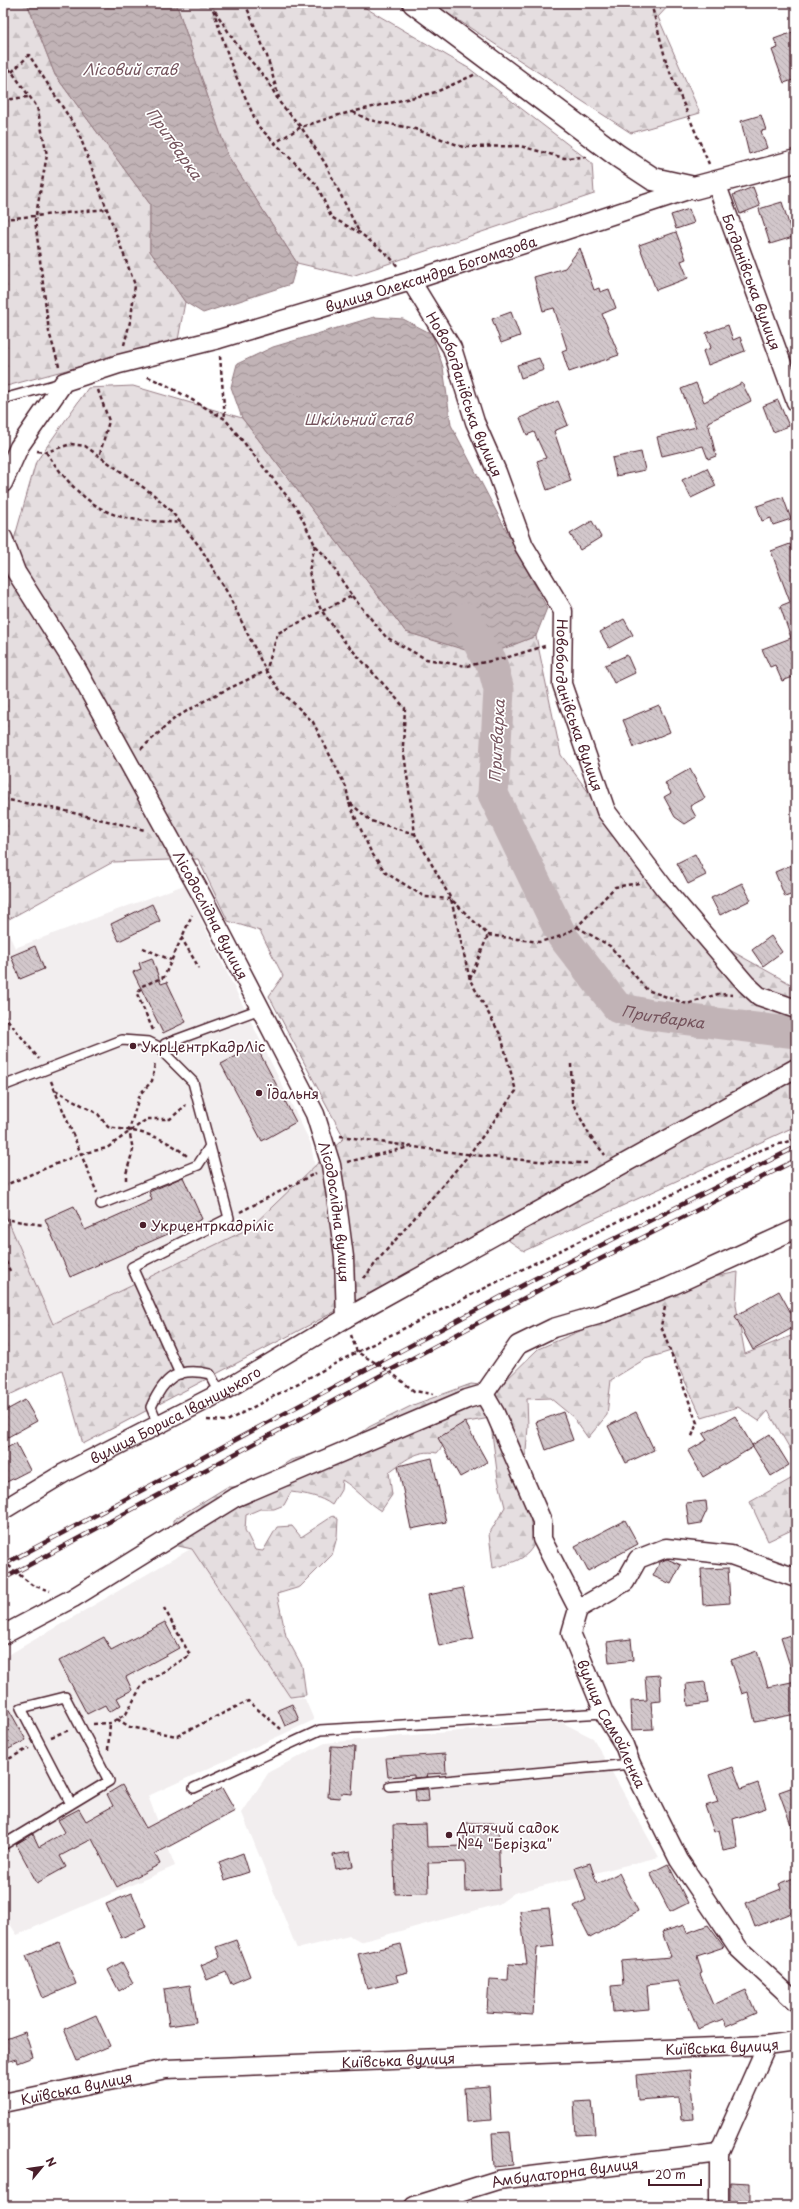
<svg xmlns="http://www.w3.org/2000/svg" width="799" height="2209" viewBox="0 0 799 2209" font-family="'Playpen Sans',sans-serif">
<defs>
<pattern id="forest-firs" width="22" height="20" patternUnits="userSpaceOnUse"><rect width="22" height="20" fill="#e5dee0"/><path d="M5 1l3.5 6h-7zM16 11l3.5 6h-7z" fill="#c6bec0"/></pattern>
<pattern id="water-waves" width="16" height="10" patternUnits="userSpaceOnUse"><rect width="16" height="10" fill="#c1b3b6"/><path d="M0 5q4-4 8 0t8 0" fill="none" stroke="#9f9194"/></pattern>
<pattern id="building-back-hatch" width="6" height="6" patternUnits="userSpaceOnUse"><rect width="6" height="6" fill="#d2c7cb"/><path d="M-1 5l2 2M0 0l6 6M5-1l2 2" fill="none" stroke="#b6aaae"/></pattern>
</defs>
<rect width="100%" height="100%" fill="#fff"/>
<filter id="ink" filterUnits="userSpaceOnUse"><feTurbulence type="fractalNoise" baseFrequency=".025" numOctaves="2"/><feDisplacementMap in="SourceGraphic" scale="8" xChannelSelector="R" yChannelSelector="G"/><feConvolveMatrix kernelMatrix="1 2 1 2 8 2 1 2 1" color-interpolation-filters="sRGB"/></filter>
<g filter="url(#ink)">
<path fill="#f2eeef" d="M184,885l127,259 10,61 -318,146v-430l12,27z
M192,1548l98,149 15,2 9,21 -166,76 27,70 -158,69 -14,-22v-255z
M561,1722l32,16 66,119 -145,36 -15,11 -139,38 -11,-6 -52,13 -55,-136 27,-41 56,-29z"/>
<path fill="url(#forest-firs)" stroke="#987e86" d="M3,3h24l28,72 95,129v47l35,51 -7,38 -175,47z
M176,3h181l113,66 122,94 2,31 -242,82 -55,-13 -69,-107z
M432,3h239l-13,14 42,96 -69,20z
M133,386l109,32 164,214 79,23 51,-19 25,119 145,196 13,-7 77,43v139l-272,125 -32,-22 -409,215 -21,-74 -59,28v-189l50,115 197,-96 94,-90 -75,-142 14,-20 -23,-45 -32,-10 -30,-62 -85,3 -104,57 -6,-13v-354l5,9 28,-99 52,-74z
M738,1272l-2,33 9,49 51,-20v125l-28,-48 -9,10 -21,-14 -36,11 -31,-67 -26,8 -34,21 -4,35 -19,23 -15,-21 -23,-19 -23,1 1,28 -4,49 10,68c-8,17 -24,19 -41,24l-4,-34 16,-27 -7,-28 -8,-61 -28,5 -25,30c-20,-4 -33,8 -48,19l3,23 -11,16c-15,-9 -24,-22 -39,-31l-1,10 -9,15c-12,-9 -26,-11 -41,-13l-7,13 -10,4h-14l-14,6 -1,15 10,20 8,1 14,-24 15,-1 9,11 32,-21 5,3 -1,18 -5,18 -32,32 -23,7 9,42 16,30 4,29 -16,2 -98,-148 -18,-4 -1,-25 54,-33h21l43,-27 55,-15 23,-18 44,-22 58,-21 28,3 39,-38 161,-69z
M796,1476v52l-28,13 -18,-39z"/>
<path fill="url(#water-waves)" stroke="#91787e" d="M27,3h149l52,153 69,107 -6,21 -88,29 -18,-11 -35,-51v-47l-95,-129z
M374,317l29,2 29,15 11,33 8,58 96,183 -11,28 -51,20 -79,-24 -164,-214 -11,-31 6,-23 36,-17z"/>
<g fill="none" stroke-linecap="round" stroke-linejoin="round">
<path stroke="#c1b3b6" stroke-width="31" id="s1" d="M466,618l19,38 6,4 8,30 -6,104 69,142 56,72 33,7 145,18"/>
</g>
<path fill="url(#building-back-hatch)" stroke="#4a1f2b" d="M796,31v48l-12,4 -12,-33 6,-2 -4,-9z
M761,115l5,15 -5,1 6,17 -18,6 -8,-33z
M753,187l7,19 -20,8 -7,-19z
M782,202l11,35 -23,7 -11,-35z
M689,209l5,14 -18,6 -5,-14z
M676,232l10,27 -5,2 7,17 -32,12 -17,-45z
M580,248l14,42 5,-2 1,4 9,-3 7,19 -14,6 17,41 -50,17 -7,-21 5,-2 -13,-41 -11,3 -9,-34 31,-9z
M511,312l9,24 -19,7 -9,-24z
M728,325l5,15 7,-3 5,14 -37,14 -5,-14 8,-3 -5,-15z
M539,358l5,12 -23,8 -4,-13z
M696,383l8,19 38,-19 9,18 -43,21 8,34 -8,3 -5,-13 -41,10 -5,-19 39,-10 -15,-38z
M778,400l11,26 -16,6 -10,-26z
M558,401l10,24 -14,6 17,50 -24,9 -10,-29 9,-3 -12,-26 -7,3 -7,-17z
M641,452l4,18 -29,6 -4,-18z
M707,468l9,18 -25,12 -9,-18z
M783,497l8,22 -18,6 -2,-7 -9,3 -5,-15z
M592,521l9,16 -21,13 -10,-16z
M790,544l3,9 3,-1v124l-14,5 -7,-16 -5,2 -8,-18 29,-11 -11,-32 10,-4 -19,-51z
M624,619l9,16 -24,13 -9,-16z
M627,655l8,18 -21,10 -9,-18z
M659,705l11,27 -36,15 -11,-27z
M690,769l15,29 -15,8 6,11 -11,7 -10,-7 -11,-20 7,-4 -6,-10z
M695,854l11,21 -18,9 -11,-21z
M796,863v30l-11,4 -10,-25z
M742,883l9,17 -31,15 -9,-17z
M152,904l8,17 -41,20 -8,-17z
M771,936l11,16 -19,14 -11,-16z
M35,946l9,23 -24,10 -9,-23z
M152,958l9,26 6,-2 19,40 -23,11 -30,-61 8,-3 -2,-6z
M256,1046l40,76 -34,19 -41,-77z
M183,1177l19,42 -132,58 -25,-58 29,-13 11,24 67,-30 -3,-8z
M779,1291l17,31v4l-43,24 -18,-34z
M25,1400l12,21 -29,16 -5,-9v-16z
M563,1412l10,28 -27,10 -10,-28z
M636,1412l18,38 -28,13 -18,-37z
M735,1416l18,31 -50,30 -15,-26 19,-11 -4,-6z
M465,1422l22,40 -27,15 -22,-39z
M770,1434l19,31 -18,11 -19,-31z
M16,1443l14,27 -27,14v-34z
M432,1458l14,64 -35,7 -13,-63z
M706,1501l1,9 -6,13 -12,2 -3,-22z
M625,1520l13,24 -50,27 -13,-25z
M667,1559l14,6 -10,19 -18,-8 7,-14z
M728,1568l2,35 -27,2 -2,-36z
M463,1588l11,51 -35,7 -11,-51z
M165,1622l14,26 -53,29 6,13 -15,8 4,7 -12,7 -4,-7 -18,9 -28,-53 45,-24 7,13z
M796,1633v42h-3l-12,-37z
M631,1639l2,21 -24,3 -2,-21z
M757,1651l11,36 28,-6v33l-41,8 -7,-30 -6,2 -11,-34z
M660,1675l1,26 -10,1 2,27 -21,1 -1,-29 16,-1 -2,-24z
M705,1682l3,21 -20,3 -2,-22z
M3,1699l23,41 -23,12z
M292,1704l7,16 -14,6 -7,-16z
M331,1746l24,1 -3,47 -11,-1 -1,5 -12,-1z
M445,1754l1,19 -19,1 1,3 -14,1v-3l-26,2 -2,-19z
M733,1767l8,22 17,-6 8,25 -33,11 5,29 -15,3 -4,-21 -5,2 -9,-26 13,-4 -9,-27z
M122,1785l24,43 76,-40 13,23 -80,43 5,10 -43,23 -25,-48 -32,17 6,11 -29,16 -21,-39 17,-10 6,13 26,-15 -7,-12 21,-11 7,12 27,-15 -6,-12z
M796,1786v46l-2,1 -15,-41z
M428,1789l1,12 -13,1 -1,-12z
M464,1823h34l2,67 -34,2 -1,-30 -37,1 1,30 -34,1 -2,-69 33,-1 1,23 37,-1z
M350,1852l3,14 -17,3 -3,-14z
M243,1853l6,19 -24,8 -6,-18z
M590,1863l7,21 22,-11 19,38 -48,27 -16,-32 12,-6 -11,-32z
M668,1864l20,39 -18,9 -20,-39z
M796,1877v34l-41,16 -9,-24 35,-14 -2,-5z
M132,1893l14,34 -25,11 -15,-34z
M549,1908l5,38 -17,2 -4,67 -46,-3 2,-33 19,1 1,-16 18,1 -7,-54z
M684,1925l3,8 21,-8 16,22 -27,9 5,17 -2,1 13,31 33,-15 10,23 -30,13 -3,-7 -25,10 -20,-48 -31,4 2,24 -36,3 -2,-26 12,-1 -2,-24 50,-4 -9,-25z
M236,1940l14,36 -19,8 -5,-12 -19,8 -6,-15 19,-8 -4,-10z
M59,1942l17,42 -33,14 -17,-42z
M401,1944l7,28 -12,3 2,7 -31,7 -9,-35z
M122,1962l11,21 -14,8 -11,-21z
M190,1985l6,37 -27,4 -5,-37z
M96,2015l14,31 -33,14 -13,-31z
M25,2032l8,25 -16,6 -1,-4 -13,4v-23z
M690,2070l4,49 -13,1 -2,-23 -41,3 -2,-25z
M489,2086l2,34 -25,2 -2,-34z
M592,2101l3,33 -19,1 -2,-33z
M510,2132l3,33 -19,2 -2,-34z
M730,2182l20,1v23h-20z"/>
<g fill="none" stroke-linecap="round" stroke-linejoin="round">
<defs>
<path id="lane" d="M3,399l58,-16
M165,1044l95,-35
M3,1086l119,-46 27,2 8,4 36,36 36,136 -97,49 48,107
M101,1204l97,-39 12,-19
M158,1424l-7,-17c13,-29 26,-41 59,-33l10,19
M390,1786l241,-22
M194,1788l126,-58 284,-17
M3,1845l106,-64 -44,-84 -44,11 50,96"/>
<g id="street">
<path id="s2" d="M716,183l80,219"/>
<path id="s3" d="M411,281l41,67 23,74 22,50 27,74 39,65 -1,73 44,127 59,78 81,95 13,12 37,13"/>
<path id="s4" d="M3,483l16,-36 45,-65 55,-18 100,-25 192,-58 283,-93"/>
<path id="s5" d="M3,538l13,34 57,90 128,232 114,220 16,51 5,31 8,61 2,61"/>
<path id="s6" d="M484,1394l11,19 47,108v18l36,70 -7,24 33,80 20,32 7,19 48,96 60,89 57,53"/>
<path id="s7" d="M3,1510l61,-37 156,-80 126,-75 450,-250"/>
<path d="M578,1609l47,-27 13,-23 28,-11 65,7 65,23"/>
<path d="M3,1635l70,-37 161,-100 233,-99 17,-5 34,-49 35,-17 45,-13 71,-28 125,-57"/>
<path id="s8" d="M3,2103l163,-34 601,-24 29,-4"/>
<path id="s9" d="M414,2206l84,-26 221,-27"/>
<path d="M719,2206v-53l48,-108"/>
</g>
<path id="secondary" d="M414,3l204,153 35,23 41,9 102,-27"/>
</defs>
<use href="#lane" stroke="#4a1f2b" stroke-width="12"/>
<use href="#street" stroke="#4a1f2b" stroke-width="21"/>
<use href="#secondary" stroke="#4a1f2b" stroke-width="25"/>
<path stroke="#4a1f2b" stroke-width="2.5" stroke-dasharray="4 3" stroke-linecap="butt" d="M211,3l21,64 26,59 59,59 14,32 29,16 29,23 10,12
M245,3l22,53 12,42
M651,3l16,62 42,99
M215,11l20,31 32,38 13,23 21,24 24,36 34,69
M3,64l9,8 25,35 10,48 -12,65 14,112 10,34
M12,72l17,-17 49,76 57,154 -4,33 -7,27
M3,100l25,-3
M353,112l16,8 46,9 48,18 57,-1 44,12 22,-1
M273,144l28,-17 38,-12 97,-23 40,-18
M3,219l104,-10
M220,356l5,62
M98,390l11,31 -10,36
M37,451l9,1 25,-8 14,2 69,49 17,16 29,36 27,45 39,79 14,19 33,32 33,65 3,15 22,19 44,13
M46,452c19,28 42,56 76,65 18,5 40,4 59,6
M315,545l-6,26 4,20 8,19 23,31 61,67 -2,38 12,88 36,65 19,81 31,56 15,55 -48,65 -90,104 -16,21
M352,596l34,41 40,22 40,7 39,-8 40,-12
M141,749l34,-31 36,-21 55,-26 12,-38 74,-37 -25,-38 -12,-13 -17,-35 -73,-91 -57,-33 -22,-10
M3,799l54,10 88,21
M349,803l22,49 15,21 39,24 26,2 37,36 51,7 23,-6 15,-9 38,-40 24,-4
M577,927l33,19 37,44 40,14 31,-10 15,1
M181,937l18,31
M143,948l28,12
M470,979l18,-44
M3,1014l36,45
M153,1030l-16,-36 5,-8 22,-9 28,-62
M571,1064l1,38 18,34 15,19
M51,1081l46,112
M55,1090l43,24 10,13c32,5 53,7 79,29
M340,1136c82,12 163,26 247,27
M347,1162l63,-15
M126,1180v-6l7,-24 -4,-20 11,-36 12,-13 3,-18
M3,1186l77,-32 27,-6 40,-29h23l16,-14
M240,1212l76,-39
M3,1219l40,6
M3,1255l7,16
M665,1307l-4,19 36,97 -6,16
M351,1335l6,17 31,18 26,21 19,3
M207,1420l20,1 130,-69 406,-203 33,-10
M3,1533l5,-6
M3,1561l29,24 18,6
M117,1719l13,8 47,9 71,-35 33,28
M93,1724l17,-1 16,-9 16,-29 48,-30 -26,-47
M51,1737l18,-7
M108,1750l2,-27
M3,1762l26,-14"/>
<use href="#lane" stroke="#fff" stroke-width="9"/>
<use href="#street" stroke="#fff" stroke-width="18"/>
<use href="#secondary" stroke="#fff" stroke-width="22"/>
<defs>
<path id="rail" d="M3,1565l533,-287 260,-131
M3,1579l538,-290 255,-129"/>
</defs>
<use href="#rail" stroke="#4a1f2b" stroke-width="4.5"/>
<use href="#rail" stroke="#fff" stroke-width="3" stroke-dasharray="9" stroke-linecap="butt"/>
</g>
</g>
<g fill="#4a1f2b" stroke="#fff" stroke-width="1.5">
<circle cx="133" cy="1046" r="4"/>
<circle cx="259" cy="1093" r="4"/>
<circle cx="143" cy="1225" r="4"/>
<circle cx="449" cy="1835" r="4"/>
</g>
<g text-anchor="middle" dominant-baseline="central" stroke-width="3.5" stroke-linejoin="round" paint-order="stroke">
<g font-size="14" fill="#4a1f2b" stroke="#fff">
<text stroke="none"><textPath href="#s4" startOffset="501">вулиця Олександра Богомазова</textPath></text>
<text stroke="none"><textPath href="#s2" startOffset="105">Богданівська вулиця</textPath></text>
<text stroke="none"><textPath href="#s3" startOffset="126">Новобогданівська вулиця</textPath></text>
<text stroke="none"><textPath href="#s3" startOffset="462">Новобогданівська вулиця</textPath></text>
<text stroke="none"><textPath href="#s5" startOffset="431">Лісодослідна вулиця</textPath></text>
<text stroke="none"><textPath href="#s5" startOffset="756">Лісодослідна вулиця</textPath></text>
<text stroke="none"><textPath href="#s7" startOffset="197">вулиця Бориса Іваницького</textPath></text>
<text stroke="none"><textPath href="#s6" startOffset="361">вулиця Самойленка</textPath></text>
<text stroke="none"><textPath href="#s8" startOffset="723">Київська вулиця</textPath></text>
<text stroke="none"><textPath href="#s8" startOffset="399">Київська вулиця</textPath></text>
<text stroke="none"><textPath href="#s8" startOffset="75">Київська вулиця</textPath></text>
<text stroke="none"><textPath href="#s9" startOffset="155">Амбулаторна вулиця</textPath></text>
</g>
<g font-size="14" fill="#4a1f2b" stroke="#fff" text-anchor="start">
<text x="141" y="1046">УкрЦентрКадрЛіс</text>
<text x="267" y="1093">Їдальня</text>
<text x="151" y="1225">Укрцентркадріліс</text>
<text x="457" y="1827">Дитячий садок<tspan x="457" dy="16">№4 "Берізка"</tspan></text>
</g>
<g font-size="15" font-style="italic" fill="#74535c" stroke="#fff">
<text x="130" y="68">Лісовий став</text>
<text transform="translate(175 143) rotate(55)">Притварка</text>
<text x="358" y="418">Шкільний став</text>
<text transform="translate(496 741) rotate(-87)">Притварка</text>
<text stroke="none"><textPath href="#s1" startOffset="480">Притварка</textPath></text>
</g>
</g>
<rect width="799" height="2209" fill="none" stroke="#fff" stroke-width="16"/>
<rect x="8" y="8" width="783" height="2193" fill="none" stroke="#4a1f2b" stroke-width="1.5" filter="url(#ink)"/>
<g transform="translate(42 2167) rotate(61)" stroke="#ffffff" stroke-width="3" paint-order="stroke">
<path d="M0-3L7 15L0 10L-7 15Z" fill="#4a1f2b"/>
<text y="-6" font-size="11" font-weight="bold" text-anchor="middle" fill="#4a1f2b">N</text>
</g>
<path d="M649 2179v6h52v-6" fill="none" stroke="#4a1f2b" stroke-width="2"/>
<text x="655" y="2179" font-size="12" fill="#4a1f2b" stroke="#ffffff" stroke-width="3" paint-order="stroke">20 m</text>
</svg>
